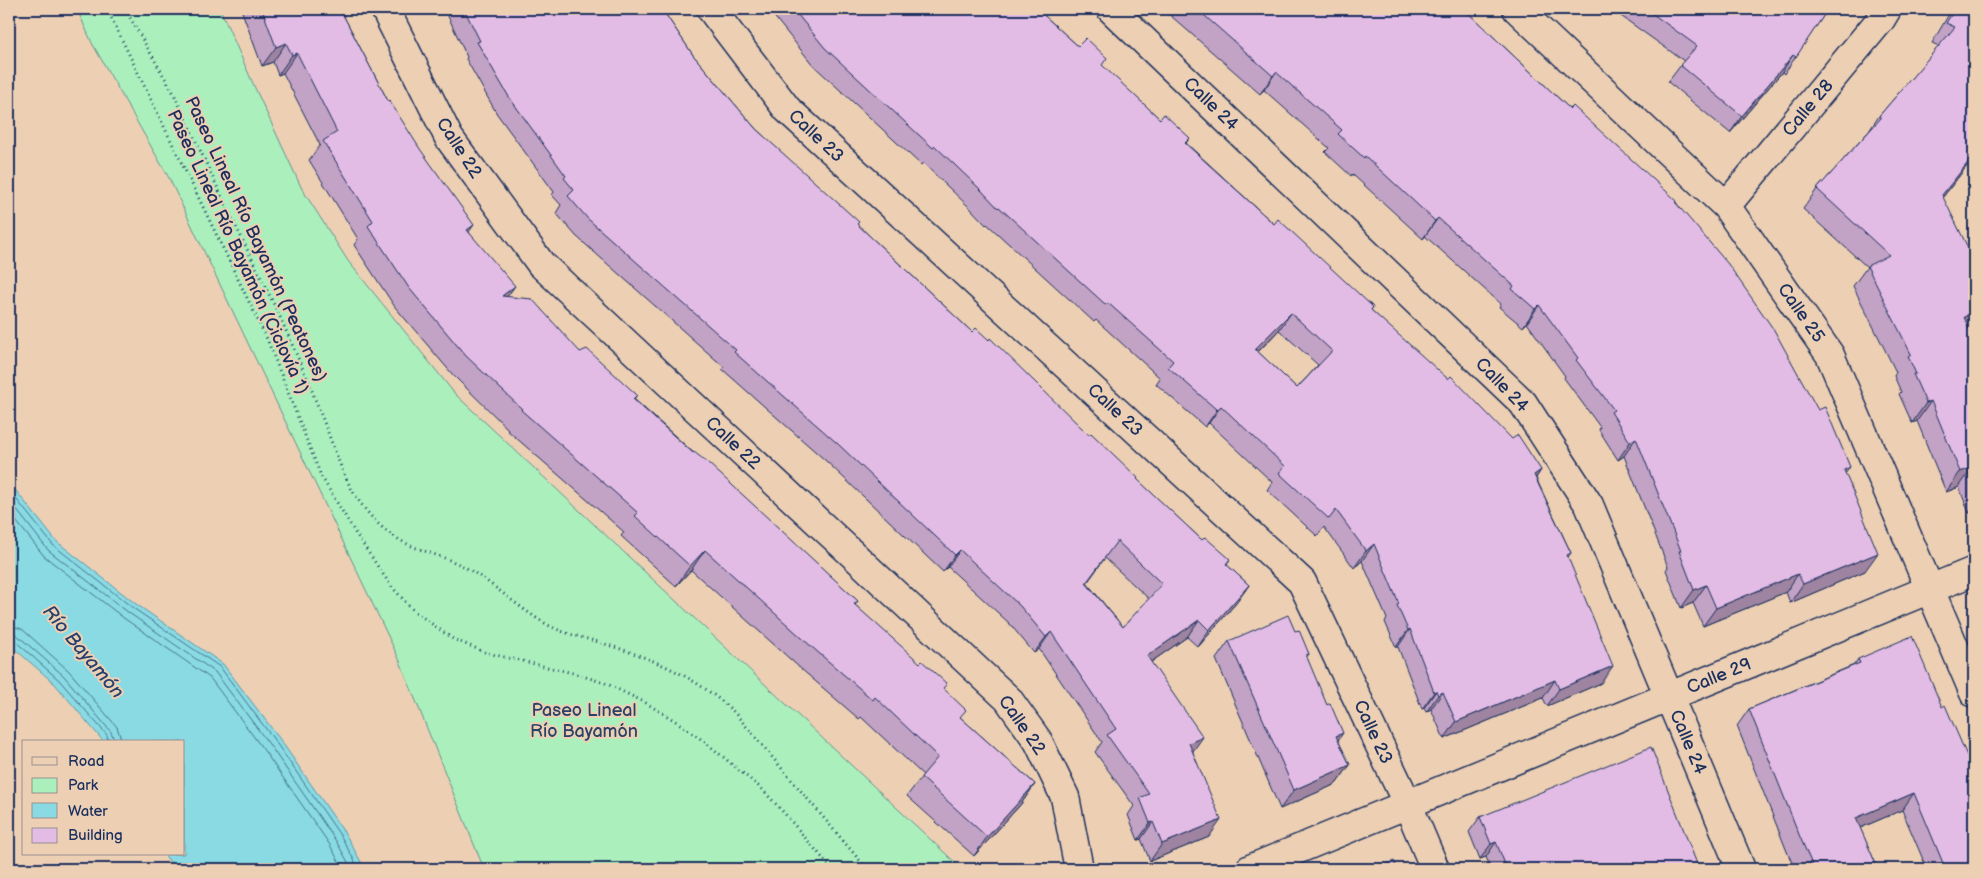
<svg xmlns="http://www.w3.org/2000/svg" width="1983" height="878" viewBox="0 0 1983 878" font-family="'Balsamiq Sans',sans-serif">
<rect width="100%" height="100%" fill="#edd0b4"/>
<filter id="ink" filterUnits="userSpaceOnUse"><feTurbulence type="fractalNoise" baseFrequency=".02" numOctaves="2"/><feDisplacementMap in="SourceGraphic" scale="10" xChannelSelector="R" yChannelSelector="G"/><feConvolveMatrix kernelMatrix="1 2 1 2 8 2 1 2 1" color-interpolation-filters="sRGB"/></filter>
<g filter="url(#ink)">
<path fill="#abf0bc" stroke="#63908d" d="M77,9h143l35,79 47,101 46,72 107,133 507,475h-478l-85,-210 -230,-481 -77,-135z"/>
<path fill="#89dae2" stroke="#5d96ad" d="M9,482l47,59 80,63 87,60 56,74 67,97 19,34h-190l-11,-15h20v-112h-80l-49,-58 -40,-35 -6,-8z"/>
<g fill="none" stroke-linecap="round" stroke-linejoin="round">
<path stroke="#477393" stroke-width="1" d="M9,490l44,55 80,63 87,59 55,74 67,97 17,31
M9,500l39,50 81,63 86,59 54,72 67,97 16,28
M9,512l35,44 81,63 85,59 53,71 67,96 13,24
M9,625l13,4 47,42 48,56 5,15
M9,632l8,3 47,41 47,56 4,10
M9,638l5,2 45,40 48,55 1,7"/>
<defs>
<path id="minor" d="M385,9l64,129 92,126 467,435 30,42 27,56 14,72
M711,9l76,100 515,473 106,223 27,64
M1111,9l412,394 66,102 152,364
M1517,9l209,197 104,149 144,338
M1726,206l155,-187 6,-10
M1250,869l724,-298"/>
</defs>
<use href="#minor" stroke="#1b2f5e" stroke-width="31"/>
<path stroke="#1b2f5e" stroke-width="3" stroke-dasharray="1 4" stroke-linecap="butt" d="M107,9l160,330 54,137 35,58 35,52 23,25 39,28 34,14 86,20 32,10 41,20 31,19 28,20 57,47 23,25 47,55
M125,9l48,83 54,116 53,109 29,66 34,89c15,33 37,61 71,75 20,8 41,13 59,25 26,16 55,44 81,56 17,8 37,11 54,17 49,15 88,32 126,67l133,157"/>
<use href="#minor" stroke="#edd0b4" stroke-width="28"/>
</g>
<path fill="#c2a2c5" stroke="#1b2f5e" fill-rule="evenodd" d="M241,9h99l48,92 81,131 38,65 130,98 -3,4 224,202 -3,4 88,83 18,30 74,66 -14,20 -47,52 -67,-60 16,-21 -62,-58 -2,2 -59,-51 -109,-98 -15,16 -55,-50 3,-4 -117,-102 1,-1 -55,-54 -58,-68 -41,-62 4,-6 -49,-79 11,-15 -37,-72 -5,2 -5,-13 -11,4z
M438,9h224l31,46 63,74 101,95 115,108 117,103 113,105 28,19 -3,6 22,20 -12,17 -39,45 -11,-10 -36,25 42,90 16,85 -59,24 -9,-22 -3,1 -10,-25 6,-9 -39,-54 7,-10 -63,-93 -5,4 -25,-30 -61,-56 -5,5 -117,-111 -104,-92 2,-2 -148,-131 -20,-23 5,-8 -9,-10 2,-3 -57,-78 -31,-55 1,-2 -21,-45 -6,2zM1105,558l44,41 -26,28 -36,-44z
M768,9h269l41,37 24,20 58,53 30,19 -4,5 88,81 99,83 -2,3 170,160 -5,8 35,75 -3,4 33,126 -54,23 -4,-8 -99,41 -13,-30 -5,3 -2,-4 -2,1 -24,-62h-2l-11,-25 2,-3 -25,-58 -8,7 -30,-41 -7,9 -50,-46 5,-8 -63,-59 -4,4 -49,-43 4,-6 -64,-58 -2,2 -107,-98 -1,1 -17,-18 -46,-44 -2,2 -108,-100zM1279,330l39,35 -21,23 -39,-36z
M1163,9h301l106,100 106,93 169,272 20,97 -75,32 -4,-11 -83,34 -10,-23 -12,5 -15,-38 2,-3 -44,-111 -6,4 -19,-30 1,-3 -36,-49 1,-2 -38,-53 -4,4 -24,-20 2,-3 -76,-68 -2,3 -71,-65 -1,2 -26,-24 4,-4 -65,-58 -4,4z
M1611,9h217l-44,65 -2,-2 -52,61 -62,-51 16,-21z
M1952,9h22v148l-31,40 25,131 6,13v170l-5,2 -10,-26 -13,5 -29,-71 -5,2 -13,-29 2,-2 -7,-16 2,-4 -43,-86 14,-19 -64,-58 14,-20 52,-58 10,-15 60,-70 -7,-3z
M1295,631l14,23 -3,4 32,82 12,25 -14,19 -56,25 -64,-150 13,-18z
M1858,659l116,210h-47l-25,-59 -42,18 18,41h-83l-7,-15 -51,-128 12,-17 105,-44z
M1480,817l219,52h-208l-5,-12 -6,2 -11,-27z"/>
<path fill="#9e84a0" stroke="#1b2f5e" d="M444,9h4l-2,3 -6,2z
M286,43l-13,19 -11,4 14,-19z
M297,53l-14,20 -5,2 14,-20z
M1793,55l-11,17 -52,61 12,-17z
M1276,72l-12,18 -4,4 13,-18z
M1974,155v2l-46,59 14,-21z
M1438,218l-13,18 -2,3 12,-18z
M474,225l-14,19 7,-14z
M515,286l-14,19 1,-9z
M1539,305l-12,18 -4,4 12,-18z
M1974,312v13l-24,12 14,-20z
M1291,313l-12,17 -36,37 12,-18z
M1931,401l-14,20 -5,2 14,-20z
M1221,406l-12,17 -4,4 12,-17z
M1636,438l-12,18 -6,4 12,-18z
M1850,467l-13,18 7,-15z
M1973,467l-14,20 -13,5 14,-20z
M1541,470l-12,18 5,-13z
M1974,506v5l-5,2z
M1374,544l-12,17 -8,7 12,-17z
M705,550l-14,20 -15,16 14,-20z
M960,550l-12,17 -5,5 12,-17z
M1878,553l-13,18 -75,32 13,-19z
M1798,574l-12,18 -83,34 13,-18z
M1249,585l-12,17 -39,45 11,-17z
M1706,585l-13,18 -12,5 13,-18z
M1199,620l-12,17 -52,36 12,-17z
M1410,629l-12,18h-2l12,-17z
M1051,632l-12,17 -5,4 12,-16z
M1613,666l-12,17 -54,23 12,-17z
M1555,680l-12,18 -99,41 12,-17z
M1436,691l-12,17 -2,1 12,-17z
M1443,692l-12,17 -5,3 12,-17z
M1343,733l-13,19 6,-16z
M1203,737l-12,17 -2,-11z
M1350,765l-14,19 -56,25 14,-19z
M1035,784l-14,20 -47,52 13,-19z
M1914,793l-12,17 -58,25 12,-17z
M1221,820l-12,17 -59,24 12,-17z
M1153,822l-12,17 -3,1 12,-17z
M1496,842l-10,15 -6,2 11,-15z"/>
<path fill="#e2bce5" stroke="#1b2f5e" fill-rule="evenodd" d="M262,9h78l48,92 1,-1 31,49 54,76 -7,5 48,56 -13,10 30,3 48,53 7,-3 50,46 -4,4 60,54 1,-1 13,10 151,139 -4,3 66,59 2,-2 25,23 -4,4 23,22 -6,7 75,67 -48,53 -66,-60 17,-20 -63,-60 -2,3 -60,-52 -108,-98 -15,16 -55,-50 3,-3 -117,-103 1,-1 -56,-53 -57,-68 -41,-62 5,-5 -50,-80 14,-9 -40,-79 -5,2 -6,-12 -10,4z
M464,9h198l31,46 63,74 103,93 -2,2 115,108 4,-4 13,12 1,-2 99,97 2,-2 47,45 -1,1 65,61 3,-3 25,22 -4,5 23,21 -40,45 -10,-10 -52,36 56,81 -14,6 32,77 -59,24 -9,-22 -3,1 -10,-25 9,-4 -42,-59 9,-6 -65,-97 -5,5 -26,-31 -60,-56 -5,5 -117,-111 -104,-92 2,-2 -148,-131 -20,-23 6,-6 -10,-12 2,-2 -57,-79 -32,-55 3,-1zM1117,541l45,43 -39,43 -37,-44z
M793,9h244l41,37 8,-8 21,20 -5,7 58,54 4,-5 26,24 -5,5 22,20 67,61 4,-5 95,88 -2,3 77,69 3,-3 61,63 6,-4 23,35 -7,5 37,78 -4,2 46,111 -54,23 -4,-9 -99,42 -13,-30 -5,3 -2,-4 -2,1 -24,-63 -2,1 -11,-25 2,-1 -25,-60 -8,7 -30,-41 -7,9 -50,-46 6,-7 -64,-60 -4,4 -49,-43 5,-6 -65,-58 -2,2 -107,-98 -1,1 -17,-18 -46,-44 -2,2 -108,-100zM1291,313l41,38 -35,37 -42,-39z
M1197,9h267l106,100 3,-3 104,95 -2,1 53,62 46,66 44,80 7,-3 25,60 -6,3 34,83 -75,31 -5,-10 -82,34 -10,-23 -12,5 -15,-39h2l-45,-113 -6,4 -19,-30 3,-2 -38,-50 2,-2 -39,-53 -4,4 -23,-20 2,-3 -76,-68 -3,3 -70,-65 -1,2 -26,-24 4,-4 -66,-58 -3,4z
M1646,9h182l-32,48 -3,-2 -51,61 -62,-51 17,-19z
M1955,9h19v146l-32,40 32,65v52l-10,5 10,24v129l-1,-3 -13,5 -29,-71 -5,2 -13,-29h3l-8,-18 3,-2 -44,-88 22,-11 -72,-66 64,-71 -2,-2 76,-89 -9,-4z
M1288,615l7,16 4,-1 10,24 -3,1 21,50 3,-2 13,30 -7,3 14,29 -56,25 -65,-149z
M1912,636l30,71 3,-2 29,67v97h-47l16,-6 -29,-70 -58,25 22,51h-64l-14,-32 -51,-128 111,-46 -2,-4z
M1651,747l48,122h-192l-11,-27 -5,2 -11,-27z
M1394,861l3,8h-21z"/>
</g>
<g text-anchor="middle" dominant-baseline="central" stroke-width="4" stroke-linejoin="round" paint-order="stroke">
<g font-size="18" fill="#1b2f5e" stroke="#edd0b4">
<text transform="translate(1211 104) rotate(44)">Calle 24</text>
<text transform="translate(1808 108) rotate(-50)">Calle 28</text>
<text transform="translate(816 136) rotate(43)">Calle 23</text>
<text transform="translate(459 148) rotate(57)">Calle 22</text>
<text transform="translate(256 239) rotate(65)">Paseo Lineal Río Bayamón (Peatones)</text>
<text transform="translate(238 252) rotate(65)">Paseo Lineal Río Bayamón (Ciclovía 1)</text>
<text transform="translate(1801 313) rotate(55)">Calle 25</text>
<text transform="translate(1502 385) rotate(46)">Calle 24</text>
<text transform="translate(1115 410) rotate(43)">Calle 23</text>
<text transform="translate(733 443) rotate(43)">Calle 22</text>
<text transform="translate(1719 676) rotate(-22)">Calle 29</text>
<text transform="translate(1022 725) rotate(55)">Calle 22</text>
<text transform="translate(1373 732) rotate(65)">Calle 23</text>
<text transform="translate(1688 742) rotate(67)">Calle 24</text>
</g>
<g font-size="18" fill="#294267" stroke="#edd0b4">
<text x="584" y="710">Paseo Lineal<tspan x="584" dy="21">Río Bayamón</tspan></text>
</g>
<g font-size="19" font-style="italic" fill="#26406b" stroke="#edd0b4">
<text transform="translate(83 652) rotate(50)">Río Bayamón</text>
</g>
</g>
<rect width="1983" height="878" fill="none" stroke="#edd0b4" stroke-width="30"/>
<rect x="15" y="15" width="1953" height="848" fill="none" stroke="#1b2f5e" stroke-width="2" filter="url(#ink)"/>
<rect x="22" y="740" width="162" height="115" fill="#edd0b4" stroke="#999092"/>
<rect x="32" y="757" width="25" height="8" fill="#edd0b4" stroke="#999092"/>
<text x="68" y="766" font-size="15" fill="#1b2f5e">Road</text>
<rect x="32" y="778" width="25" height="15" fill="#abf0bc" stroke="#999092"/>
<text x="68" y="790" font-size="15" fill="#1b2f5e">Park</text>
<rect x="32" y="803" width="25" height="15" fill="#89dae2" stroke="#999092"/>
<text x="68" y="816" font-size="15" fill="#1b2f5e">Water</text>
<rect x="32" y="828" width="25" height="15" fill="#e2bce5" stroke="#999092"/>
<text x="68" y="840" font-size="15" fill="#1b2f5e">Building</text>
</svg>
